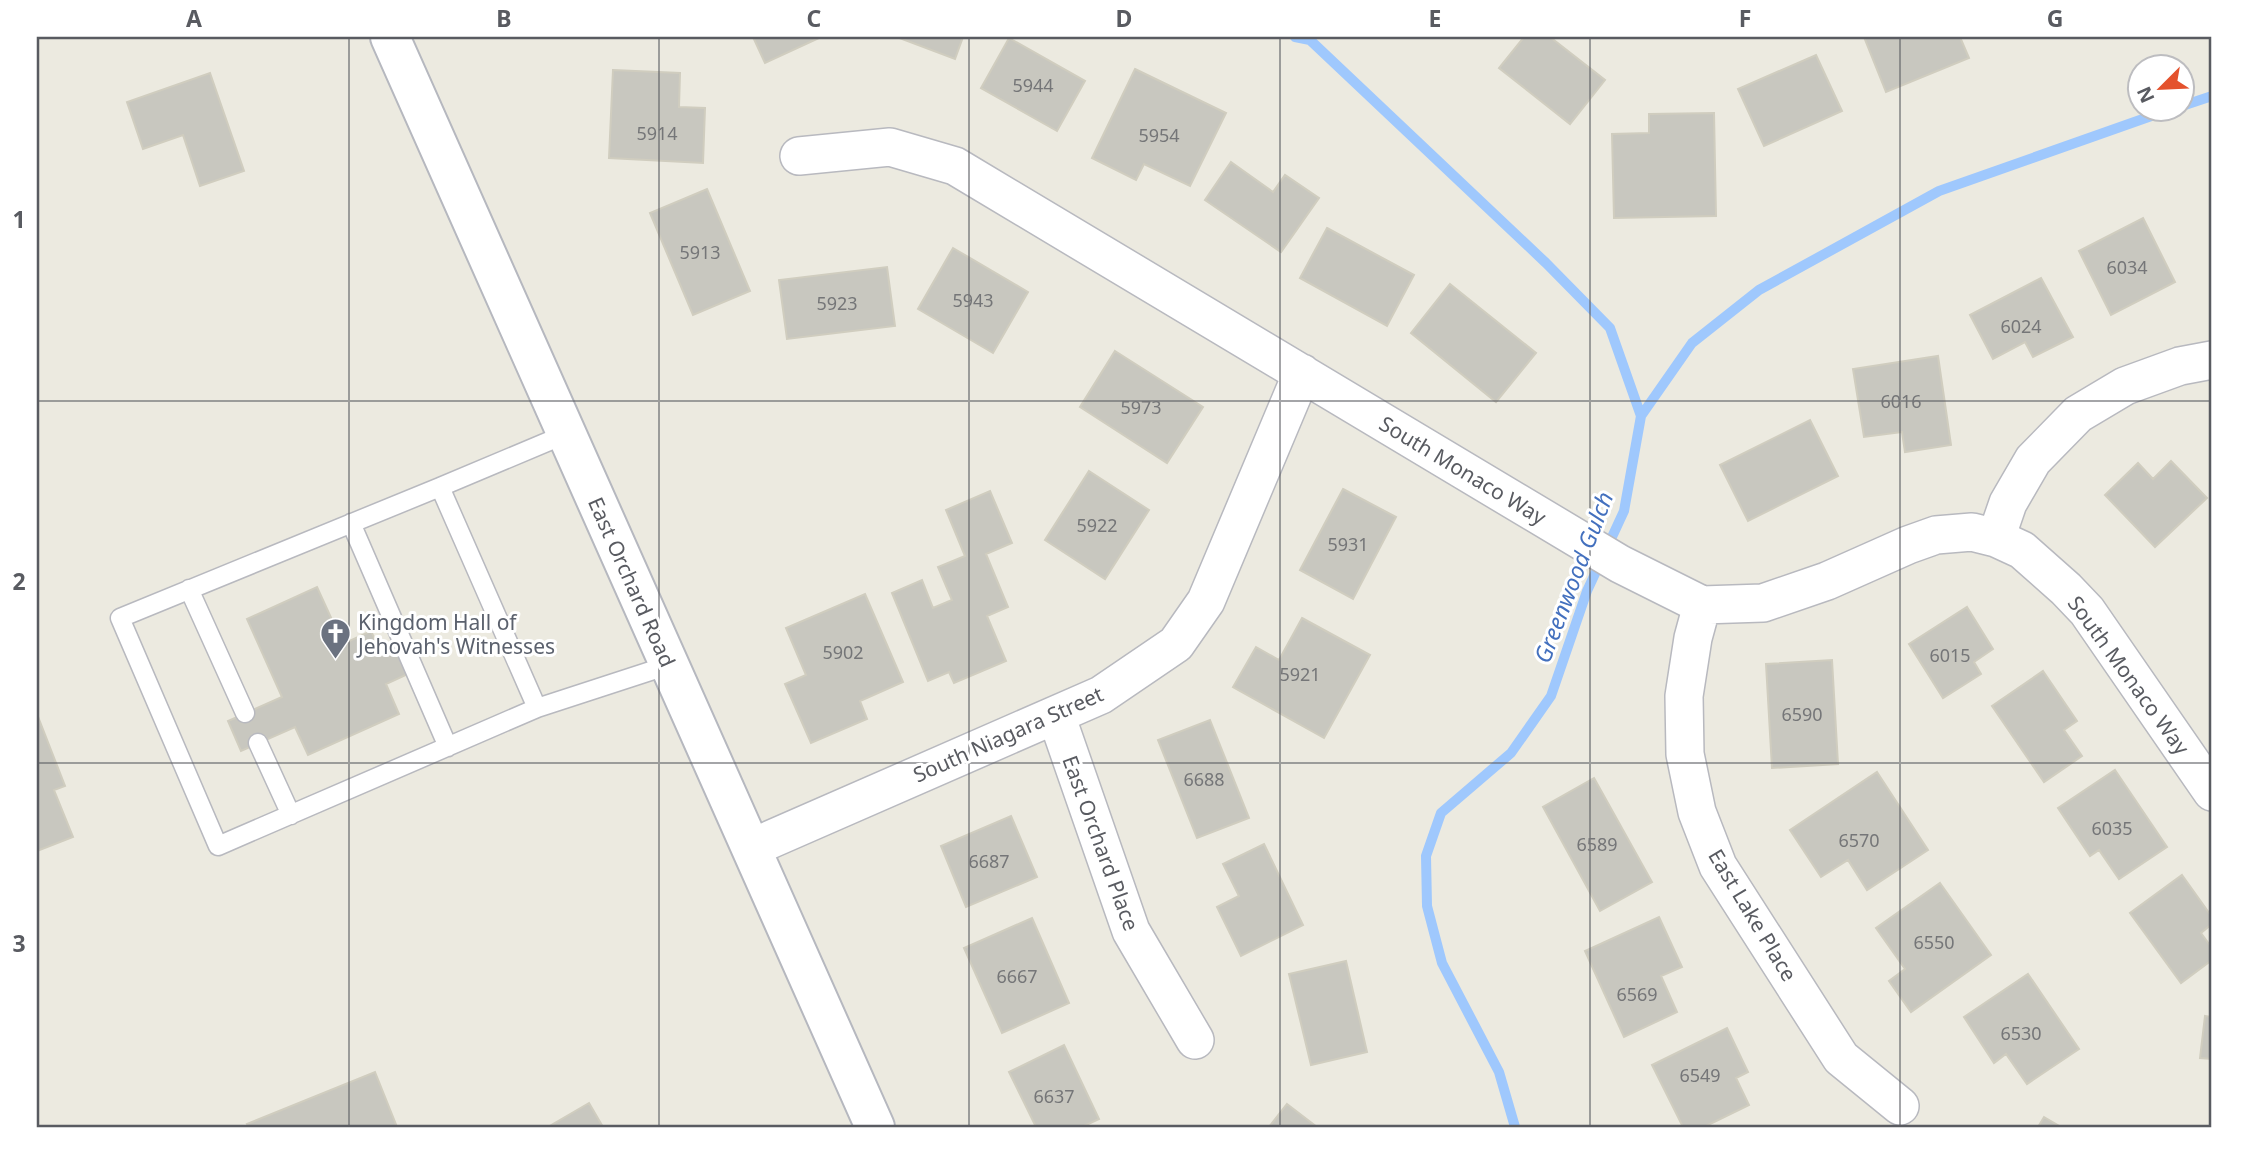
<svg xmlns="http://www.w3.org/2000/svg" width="2249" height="1164" viewBox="0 0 2249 1164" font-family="'Noto Sans',sans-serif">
<rect width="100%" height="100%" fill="#eceae0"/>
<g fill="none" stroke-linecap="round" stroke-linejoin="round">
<path stroke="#9fc8fd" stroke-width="10" d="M1295,37l15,3 236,223 64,65 31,88 -17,95 -37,80 -36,105 -40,57 -70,60 -15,43 1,50 15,57 57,109 16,55
M2182,106l30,-10
M1641,416l51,-73 67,-53 180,-99 235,-83"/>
</g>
<path fill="#c8c7bf" stroke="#d0cdbf" stroke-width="2" d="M753,37h68l-56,26z
M897,37h66l-8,22z
M1524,37h26l55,43 -35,44 -71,-56z
M1864,37h96l9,21 -83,34z
M1009,38l76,43 -28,50 -76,-43z
M1816,55l26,56 -78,35 -26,-57z
M1135,69l91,44 -36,73 -46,-22 -8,16 -44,-22z
M613,70l67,3 -1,34 26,1 -2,55 -94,-5z
M210,73l34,98 -44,15 -17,-51 -40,14 -16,-47z
M1714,113l2,103 -102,2 -2,-84 37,-1v-19z
M1231,162l42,30 12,-17 34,23 -38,54 -76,-52z
M707,189l43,102 -57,24 -43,-102z
M2143,218l32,64 -64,33 -32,-64z
M1327,228l87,47 -27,51 -87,-48z
M953,248l75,44 -35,61 -75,-44z
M887,267l8,59 -108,13 -8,-59z
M2041,278l32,59 -40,20 -8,-15 -32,17 -23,-44z
M1450,284l86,69 -40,49 -85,-69z
M1115,351l88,56 -36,56 -87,-56z
M1938,356l13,89 -46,7 -3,-20 -38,5 -11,-68z
M1810,420l28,56 -90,45 -28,-56z
M2171,461l36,37 -52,49 -50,-52 33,-32 15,16z
M1089,471l60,39 -44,69 -60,-39z
M1343,489l53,28 -43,82 -53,-29z
M990,491l22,52 -26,11 22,53 -21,9 19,45 -52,22 -5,-11 -21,9 -36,-88 30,-13 11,28 19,-8 -14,-33 27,-11 -19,-46z
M317,587l26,57 28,-13 8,17 16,-7 15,32 -24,11 13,30 -91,41 -13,-28 -54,24 -13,-30 54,-24 -35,-78z
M865,594l38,88 -43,19 7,18 -56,24 -26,-59 21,-9 -20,-47z
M1967,607l26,42 -19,13 7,12 -38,24 -34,-54z
M1302,618l68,37 -46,83 -91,-51 23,-40 23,13z
M1832,660l6,104 -66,4 -6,-104z
M2043,671l34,50 -13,9 18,26 -38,26 -52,-76z
M37,714l28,72 -11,4 19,47 -36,14z
M1210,720l39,98 -52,20 -39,-98z
M2115,770l52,77 -48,32 -20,-29 -9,6 -32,-48z
M1877,772l51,78 -61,40 -19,-30 -27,17 -31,-47z
M1594,778l58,104 -52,29 -57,-104z
M1011,816l26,61 -71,30 -25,-61z
M1264,844l39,81 -62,31 -24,-49 22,-11 -16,-32z
M2182,875l30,42v7l-11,9 11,15v12l-31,23 -51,-70z
M1940,883l51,72 -80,57 -22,-31 16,-12 -29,-41z
M1659,917l23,50 -21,9 16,36 -53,25 -39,-86z
M1032,918l37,85 -67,30 -38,-85z
M1346,961l21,91 -56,13 -22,-91z
M2028,974l51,75 -52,35 -21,-30 -12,9 -30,-46z
M2205,1016l7,1v42l-12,-1z
M1727,1028l21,44 -12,6 13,27 -45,22h-21l-31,-62z
M1064,1045l35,74 -17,8h-46l-27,-55z
M375,1072l22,55h-148l-2,-3z
M589,1103l14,24h-55z
M1287,1104l30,23h-48z
M2044,1117l17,10h-23z"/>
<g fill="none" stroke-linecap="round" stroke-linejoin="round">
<defs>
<path id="lane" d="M566,434l-126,53 97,221 132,-43
M440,487l-320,131 98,228 319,-138
M351,523l97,224
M189,589l56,124
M258,743l33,72"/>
<path id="street" d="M799,156l91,-9 65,19 665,398 82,41 61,-2 64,-22 81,-36 28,-10 36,-3 24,6 26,12 44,39 21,22 125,181
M1996,538l12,-35 25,-43 45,-46 47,-28 55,-20 32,-6
M1702,605l-9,33 -9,58 1,58 12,58 21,54 123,192 59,48
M1056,715l75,216 64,109
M751,848l350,-153 75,-51 30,-43 96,-228"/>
<path id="secondary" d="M390,37l485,1090"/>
</defs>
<use href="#lane" stroke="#b8b9bf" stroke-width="21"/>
<use href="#street" stroke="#b8b9bf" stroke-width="40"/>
<use href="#secondary" stroke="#b6b8bf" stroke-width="42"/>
<use href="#lane" stroke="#fff" stroke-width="18"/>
<use href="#street" stroke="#fff" stroke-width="37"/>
<use href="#secondary" stroke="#fff" stroke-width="38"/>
</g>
<path fill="none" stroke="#595b61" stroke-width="2" stroke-opacity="0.55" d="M349,37v1090M659,37v1090M969,37v1090M1280,37v1090M1590,37v1090M1900,37v1090M37,401h2175M37,763h2175"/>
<defs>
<symbol id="church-pin" viewBox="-11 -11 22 30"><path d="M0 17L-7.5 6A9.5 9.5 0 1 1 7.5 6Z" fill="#6b7280" stroke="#fff"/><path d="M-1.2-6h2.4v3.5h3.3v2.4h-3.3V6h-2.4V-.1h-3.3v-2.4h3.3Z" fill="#fff"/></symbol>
</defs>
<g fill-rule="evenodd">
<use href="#church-pin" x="318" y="616" width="35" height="47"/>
</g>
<g text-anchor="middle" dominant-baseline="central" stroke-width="6" stroke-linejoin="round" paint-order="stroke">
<g font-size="18" fill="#757678">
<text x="1033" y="85">5944</text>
<text x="657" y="133">5914</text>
<text x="1159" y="135">5954</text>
<text x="700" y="252">5913</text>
<text x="2127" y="267">6034</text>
<text x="973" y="300">5943</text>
<text x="837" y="303">5923</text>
<text x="2021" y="326">6024</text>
<text x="1901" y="401">6016</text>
<text x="1141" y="407">5973</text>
<text x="1097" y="525">5922</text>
<text x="1348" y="544">5931</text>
<text x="843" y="652">5902</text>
<text x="1950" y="655">6015</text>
<text x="1300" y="674">5921</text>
<text x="1802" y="714">6590</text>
<text x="1204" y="779">6688</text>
<text x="2112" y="828">6035</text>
<text x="1859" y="840">6570</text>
<text x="1597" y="844">6589</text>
<text x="989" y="861">6687</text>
<text x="1934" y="942">6550</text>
<text x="1017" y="976">6667</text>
<text x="1637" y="994">6569</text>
<text x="2021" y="1033">6530</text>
<text x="1700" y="1075">6549</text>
<text x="1054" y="1096">6637</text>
</g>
<g font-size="21" fill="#595b61" stroke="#fff">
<text transform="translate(1463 470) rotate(31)">South Monaco Way</text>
<text transform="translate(632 582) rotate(66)">East Orchard Road</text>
<text transform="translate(2129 675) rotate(54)">South Monaco Way</text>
<text transform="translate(1008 734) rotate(-24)">South Niagara Street</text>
<text transform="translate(1101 843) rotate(70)">East Orchard Place</text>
<text transform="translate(1753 915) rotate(59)">East Lake Place</text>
</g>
<g font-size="21" fill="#5b616d" stroke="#fff" text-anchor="start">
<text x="358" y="622">Kingdom Hall of<tspan x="358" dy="24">Jehovah's Witnesses</tspan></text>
</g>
<g font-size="23" font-style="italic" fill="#4370be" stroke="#fff">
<text transform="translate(1573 577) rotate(-69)">Greenwood Gulch</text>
</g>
</g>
<rect width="2249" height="1164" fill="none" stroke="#ffffff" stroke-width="77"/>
<g transform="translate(2161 88) rotate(246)"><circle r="33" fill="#ffffff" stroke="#bdbdc0" stroke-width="2"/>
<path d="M0-5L12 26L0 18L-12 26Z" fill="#e4522d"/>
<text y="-10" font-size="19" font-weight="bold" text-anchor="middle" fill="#595b61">N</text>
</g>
<rect x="38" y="38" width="2172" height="1088" fill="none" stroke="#595b61" stroke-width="2.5"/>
<g font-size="23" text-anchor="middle" font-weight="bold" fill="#595b61">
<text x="194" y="27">A</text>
<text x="504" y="27">B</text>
<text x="814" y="27">C</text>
<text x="1124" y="27">D</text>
<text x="1435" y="27">E</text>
<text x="1745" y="27">F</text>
<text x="2055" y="27">G</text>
<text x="19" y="228">1</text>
<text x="19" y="590">2</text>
<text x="19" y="952">3</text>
</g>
</svg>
